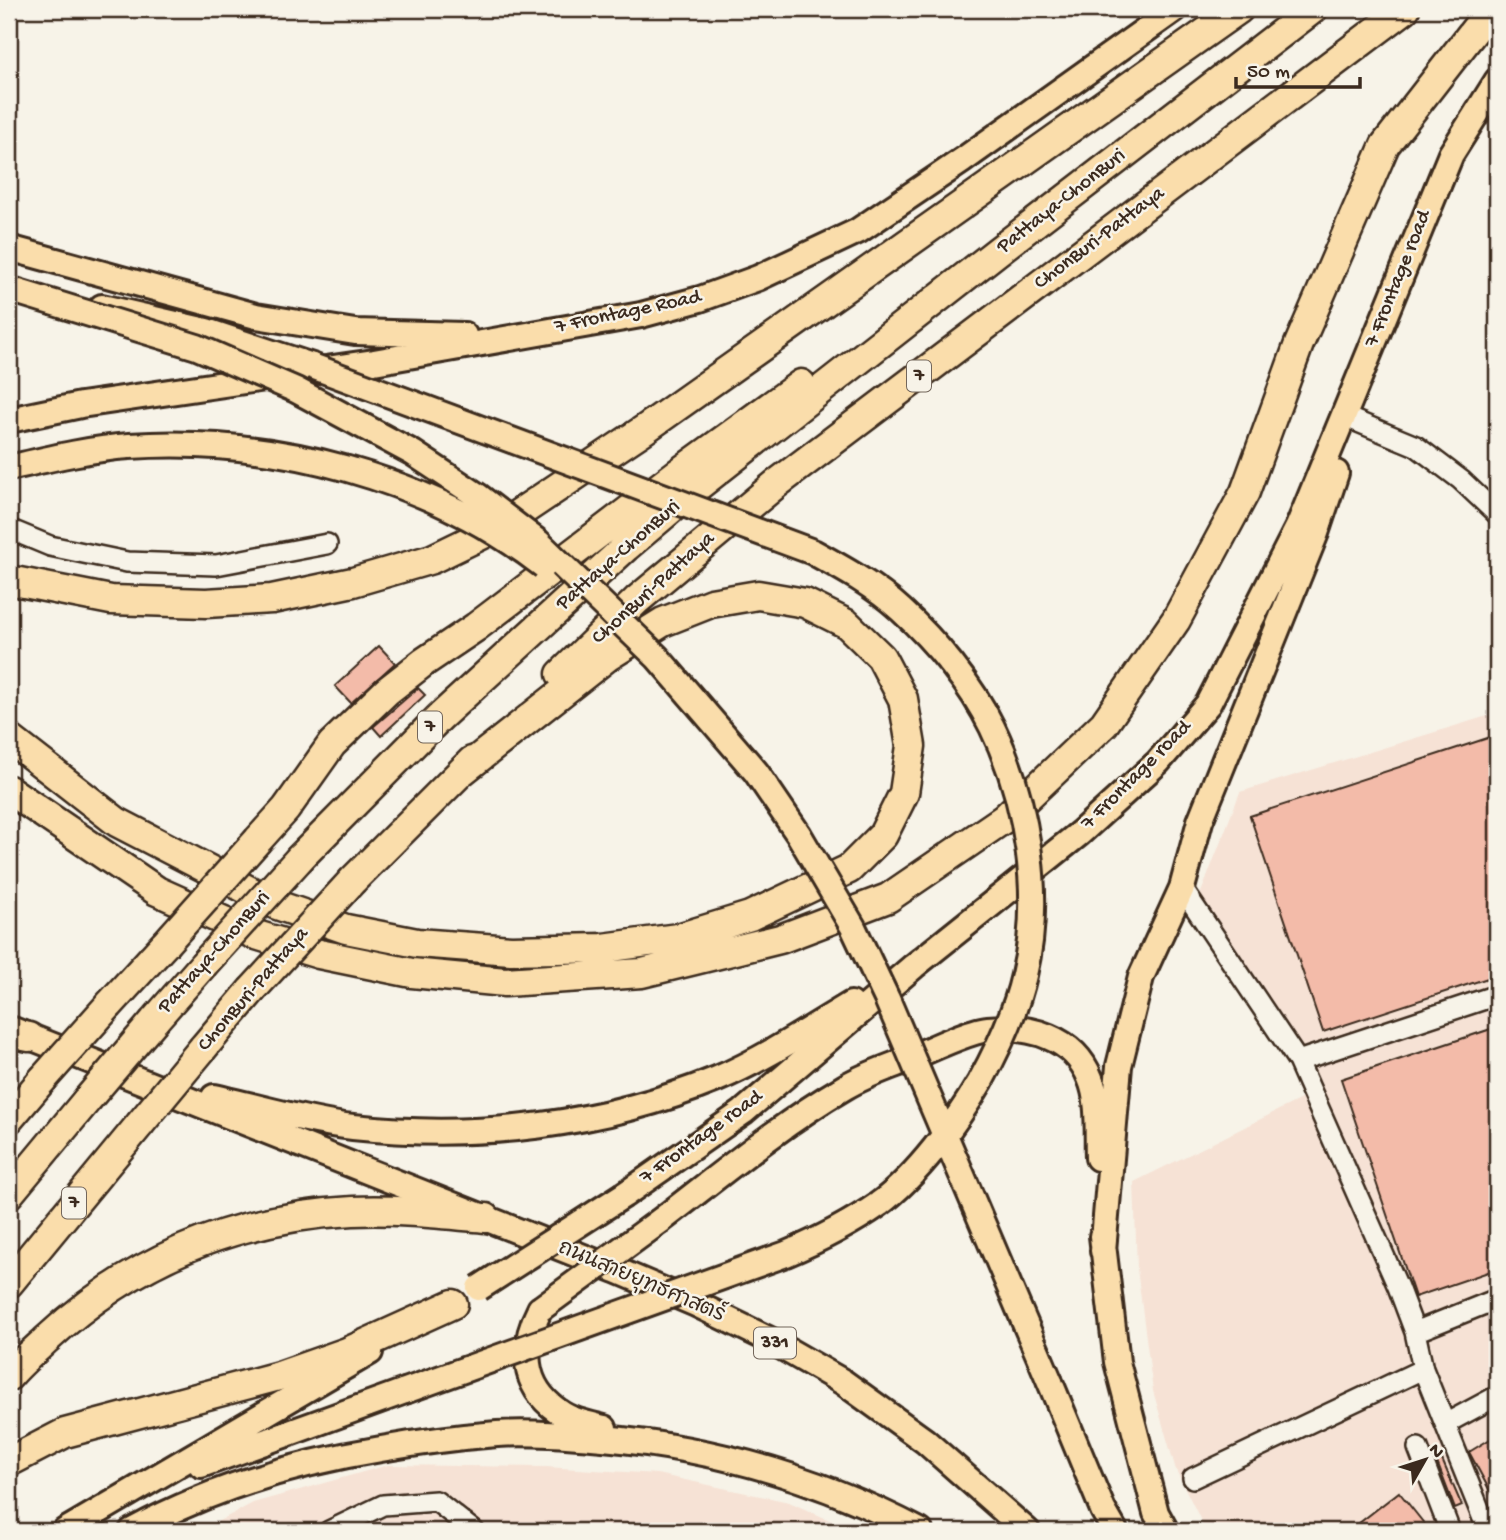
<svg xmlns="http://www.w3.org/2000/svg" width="1506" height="1540" viewBox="0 0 1506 1540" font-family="'Gochi Hand','Playpen Sans Thai',sans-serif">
<rect width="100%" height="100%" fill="#f7f3e8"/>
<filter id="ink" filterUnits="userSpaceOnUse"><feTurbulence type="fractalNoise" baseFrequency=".0143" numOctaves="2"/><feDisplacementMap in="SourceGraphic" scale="14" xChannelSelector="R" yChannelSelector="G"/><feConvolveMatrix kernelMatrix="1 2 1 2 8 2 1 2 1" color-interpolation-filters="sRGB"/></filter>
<g filter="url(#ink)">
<path fill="#f6e2d5" d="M1497,713v818h-291l-30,-61 -23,-79 -16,-122 -3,-87 173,-86 -117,-175 50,-129z
M388,1465l158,2 111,7 132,28 65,29h-654l53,-28z"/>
<path fill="#f3bba9" stroke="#3b2a1e" stroke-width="2" d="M379,646l16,17 -44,40 -16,-17z
M418,688l7,7 -44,41 -8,-9z
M1497,735v240l-174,57 -73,-216z
M1497,1027v242l-82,28 -74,-218z
M1497,1435v69l-28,-52z
M1440,1455l22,51 -7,3 -20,-52z
M1399,1492l27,34 -7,5h-70z"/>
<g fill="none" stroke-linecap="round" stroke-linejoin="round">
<defs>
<path id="minor" d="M1353,420l63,26 45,34 36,34
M9,529l41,17 77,16 89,3 111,-21
M1182,888l116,173 100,226 17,45 8,37 65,162
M1298,1061l199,-66
M1415,1332l82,-33
M1445,1424l52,-28
M1418,1448l32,83
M1193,1478l230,-109
M329,1531l54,-26 53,-4 38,30"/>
<path id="major" d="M9,248l247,68 99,16 109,3
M102,307l104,24 106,35
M9,420l72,-15 293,-43 267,-47 59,-16 58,-21 100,-47 105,-71 212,-151
M13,1030l603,240 80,34 72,35 75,43 82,59 102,90
M214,1097c45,10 94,25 139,30 124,13 249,-1 364,-48 47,-20 91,-49 134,-75
M624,1195l119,-83 171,-146 166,-133 78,-71 50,-58 90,-177 153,-373 46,-73
M660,1221c60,-46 120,-96 185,-134 18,-11 39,-18 59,-26 20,-9 64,-30 84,-32 41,-4 86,8 102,49 10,23 7,55 8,80
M1102,1236l15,126 39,151 10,18
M1103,1251l16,-185 22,-89 41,-89 18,-67 116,-288 20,-60
M540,1309c-19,37 -19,76 18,102 13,10 30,13 46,17
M1050,1382l53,128 12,21
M201,1465l204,-74
M65,1531l305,-179
M132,1531c77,-42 163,-68 249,-82 39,-7 77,-12 116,-15 35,-2 71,1 106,4 112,10 218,41 317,93"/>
<path id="highway" d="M9,580l102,20 95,3 66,-4 81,-17 79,-23 68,-33 145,-97 594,-420
M561,674l76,-74 139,-116 629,-475
M9,738l108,84 160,83 69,24 71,14 94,7 92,-2 75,-10 72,-22 99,-47 34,-34 21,-42 7,-47 -8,-47 -22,-42 -34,-33 -42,-21 -47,-8 -47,8 -48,19 -56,35 -147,116
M9,790l148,101 96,43 66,20 93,19 93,9 137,-9 138,-34 108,-41 117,-80 99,-94 72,-104 69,-128 54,-148 86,-199 106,-136
M258,840l28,-31 46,-65 55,-53 37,-29 52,-35 202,-154 123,-89
M300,858l140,-141 186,-170 72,-61 300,-235 315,-242
M353,880l119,-119
M109,1005l56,-61
M154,1021l49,-56
M9,1033l20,4
M203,1048l48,-57
M9,1119l34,-40
M9,1194l78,-94
M9,1283l131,-159
M9,1376c11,-13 25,-25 38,-37 86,-80 189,-122 306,-128 44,-2 89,3 133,7
M9,1462l56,-29 214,-57 68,-24 106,-48"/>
</defs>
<use href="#minor" stroke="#3b2a1e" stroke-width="24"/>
<use href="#major" stroke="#3b2a1e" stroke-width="30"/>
<use href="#highway" stroke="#3b2a1e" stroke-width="33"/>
<use href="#minor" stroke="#f7f3e8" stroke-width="19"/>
<use href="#major" stroke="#faddab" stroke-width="24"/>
<use href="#highway" stroke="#faddab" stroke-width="28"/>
<defs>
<path id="major-bridge" d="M9,289l188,58 99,43 117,63 65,43 60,46 119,115 99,115 43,63 54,92 34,72 163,383
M312,366l501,186c31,17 62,34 88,58 35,32 70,74 91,117 35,72 51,169 32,248 -8,37 -26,74 -44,107 -24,41 -63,94 -101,122 -30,21 -60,36 -93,50l-381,137
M9,468c39,-9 79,-19 120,-22 144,-10 300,31 415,120
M479,1288l145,-93
M540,1309l120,-88"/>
<path id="highway-bridge" d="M165,944l93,-104
M203,965l97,-107
M251,991l102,-111
M43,1079l66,-74
M87,1100l67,-79
M140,1124l63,-76"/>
</defs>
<use href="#major-bridge" stroke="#3b2a1e" stroke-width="30" stroke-linecap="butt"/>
<use href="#highway-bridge" stroke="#3b2a1e" stroke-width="33" stroke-linecap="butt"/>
<use href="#major-bridge" stroke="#faddab" stroke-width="24"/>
<use href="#highway-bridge" stroke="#faddab" stroke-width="28"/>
</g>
</g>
<g text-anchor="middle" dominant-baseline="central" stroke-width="5" stroke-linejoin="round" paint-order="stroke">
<g fill="#f7f3e8" stroke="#73665b" stroke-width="2">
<rect x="907" y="360.5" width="24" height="31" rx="5"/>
<rect x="418" y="711.5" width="24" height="31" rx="5"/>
<rect x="62" y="1187.5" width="24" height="31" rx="5"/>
<rect x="754" y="1327.5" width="42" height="31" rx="5"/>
</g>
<g font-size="19" font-weight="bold" fill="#3b2a1e">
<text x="919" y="376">7</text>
<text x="430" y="727">7</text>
<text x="74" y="1203">7</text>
<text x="775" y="1343">331</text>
</g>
<g font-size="21" fill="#3b2a1e" stroke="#f7f3e8">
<text transform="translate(1062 202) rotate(-38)">Pattaya-ChonBuri</text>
<text transform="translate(1100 239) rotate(-37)">ChonBuri-Pattaya</text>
<text transform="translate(1399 279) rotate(-68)">7 Frontage road</text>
<text transform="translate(628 313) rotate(-12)">7 Frontage Road</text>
<text transform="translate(619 556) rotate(-41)">Pattaya-ChonBuri</text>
<text transform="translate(654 589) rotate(-42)">ChonBuri-Pattaya</text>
<text transform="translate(1137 776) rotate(-45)">7 Frontage road</text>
<text transform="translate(215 953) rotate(-48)">Pattaya-ChonBuri</text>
<text transform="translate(254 990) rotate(-49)">ChonBuri-Pattaya</text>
<text transform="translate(702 1138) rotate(-36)">7 Frontage road</text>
<text transform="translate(641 1283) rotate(23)">ถนนสายยุทธศาสตร์</text>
</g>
</g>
<rect width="1506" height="1540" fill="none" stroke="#f7f3e8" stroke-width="35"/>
<rect x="18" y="18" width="1471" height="1505" fill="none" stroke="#3b2a1e" stroke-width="2.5" filter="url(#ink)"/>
<g transform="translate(1425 1460) rotate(51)" stroke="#f7f3e8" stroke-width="5" paint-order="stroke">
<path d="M0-5L12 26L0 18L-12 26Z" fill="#3b2a1e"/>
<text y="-10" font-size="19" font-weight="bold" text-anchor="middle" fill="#3b2a1e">N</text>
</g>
<path d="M1236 77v10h124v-10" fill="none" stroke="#3b2a1e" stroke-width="3.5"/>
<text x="1247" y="77" font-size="21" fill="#3b2a1e" stroke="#f7f3e8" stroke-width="5" paint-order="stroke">50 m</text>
</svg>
